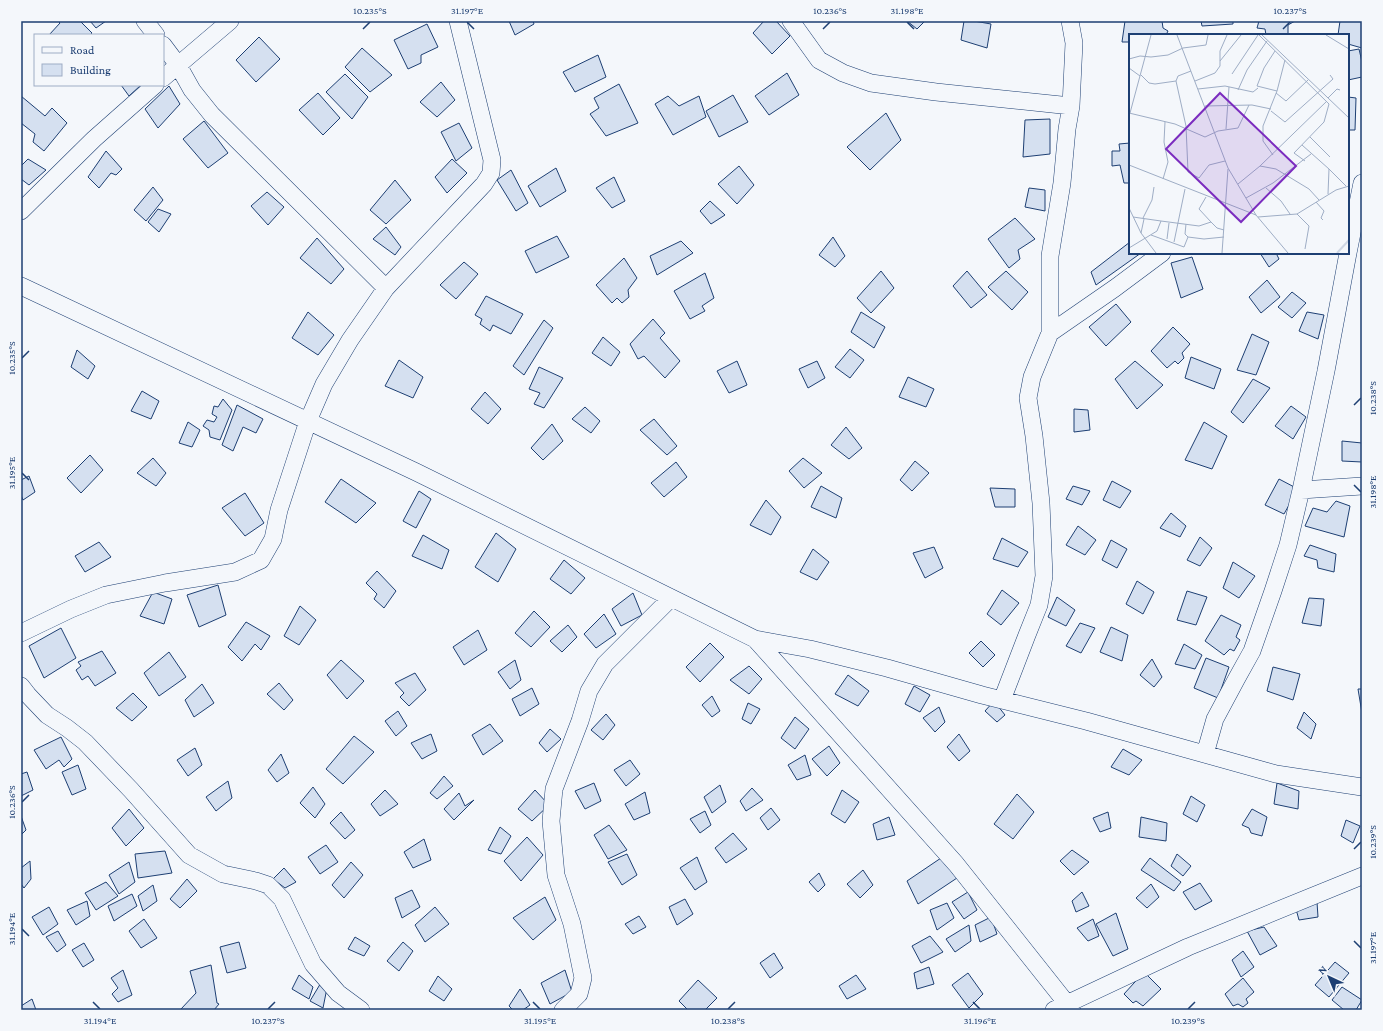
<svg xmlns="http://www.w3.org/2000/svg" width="1383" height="1031" viewBox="0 0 1383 1031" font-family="'Crimson Pro',serif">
<rect width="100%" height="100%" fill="#f4f7fb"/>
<path fill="#d5e0f0" stroke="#1d3f73" d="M58,21h22l12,12 -2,2h-41l11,-12z
M90,21h16l-10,7z
M509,21h24l1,3 -19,11z
M764,21h12l14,15 -18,18 -19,-21z
M907,21h18l-8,8z
M964,21h10l17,3 -4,24 -26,-8z
M1125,21h37l1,7 5,3 -2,4h-36v7h-8z
M1201,21h32v3l-31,2z
M1259,21h36l-7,4v10h-22l-1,-6 -8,-1z
M1340,21h22v27l-14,-4v-9h-10z
M427,24l11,23 -17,8v8l-13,6 -14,-29z
M259,37l21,22 -24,23 -20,-22z
M362,48l30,27 -22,17 -25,-25z
M1359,49l3,13v15l-14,3v-29z
M598,55l8,22 -31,15 -12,-20z
M787,73l12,22 -30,20 -14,-19z
M345,74l23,23 -16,22 -26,-27z
M441,82l14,18 -18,17 -17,-15z
M619,84l19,39 -32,13 -16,-22 9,-6 -5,-10z
M121,85h20l-12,11z
M169,86l11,18 -22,24 -13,-19z
M318,93l22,25 -17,17 -24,-25z
M733,95l15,27 -29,15 -13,-26z
M21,96l24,20 7,-8 15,15 -23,28 -11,-9 2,-8 -14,-11z
M668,96l11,10 20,-10 7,21 -33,18 -18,-31z
M1348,97l8,1 -1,32h-7z
M886,113l15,27 -31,30 -23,-23z
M1050,119v35l-27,3 2,-37z
M204,121l24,32 -20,15 -25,-29z
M459,123l13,25 -16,13 -15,-29z
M1130,143v40h-6l-4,-18 -8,1v-15h8l-1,-7z
M106,151l16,18 -6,6 -5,-2 -12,15 -11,-11z
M28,159l18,11 -17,15 -8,-6v-13z
M452,159l15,14 -20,20 -12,-16z
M739,166l15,19 -17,19 -19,-20z
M556,168l10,23 -26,16 -12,-21z
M511,170l17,33 -12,8 -19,-31z
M614,177l11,24 -13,7 -16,-20z
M395,180l16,20 -25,24 -16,-14z
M153,187l10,13 -17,21 -12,-11z
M1029,188l16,2v21l-20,-4z
M267,192l17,15 -16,18 -17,-19z
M710,201l15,14 -14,9 -11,-13z
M158,209l13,5 -12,18 -11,-10z
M1015,218l20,21 -17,11 2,9 -11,9 -21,-29z
M386,227l15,20 -6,8 -22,-16z
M557,236l12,21 -33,16 -11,-22z
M833,237l12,19 -10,11 -16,-12z
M317,238l27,31 -13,15 -31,-26z
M681,241l12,12 -36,22 -7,-19z
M1130,242v11h11l-45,32 -5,-13z
M1260,253h16l3,6 -10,8z
M1192,257l11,32 -22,9 -10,-35z
M624,258l13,20 -9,12 1,7 -7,6 -5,-5 -5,5 -16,-18z
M464,262l14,12 -22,25 -16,-14z
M881,271l13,17 -23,25 -14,-15z
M967,271l20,24 -16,13 -18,-22z
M1006,271l22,21 -16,18 -24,-23z
M705,273l9,25 -12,8 3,5 -15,8 -16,-28z
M1267,280l13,17 -19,16 -12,-16z
M1292,292l14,11 -14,15 -14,-11z
M486,296l37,18 -12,20 -18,-9 -3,6 -10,-7 2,-5 -7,-4z
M1116,304l15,18 -25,24 -17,-19z
M308,312l26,23 -16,20 -26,-17z
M861,312l24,15 -11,21 -23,-16z
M1307,312l17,3 -6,24 -19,-8z
M653,319l12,14 -5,5 20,23 -15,17 -21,-22 -6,3 -8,-15z
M544,320l9,8 -29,47 -11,-9z
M1173,327l17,17 -8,9 2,5 -6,6 -3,-3 -8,7 -16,-17z
M1252,334l17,8 -13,33 -19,-5z
M603,337l17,15 -9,14 -19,-13z
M850,349l14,11 -14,18 -15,-11z
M77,350l18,16 -7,13 -17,-12z
M1191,357l30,12 -7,20 -29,-11z
M399,360l24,17 -10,21 -28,-12z
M737,361l10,24 -18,8 -12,-22z
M817,361l8,17 -17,10 -9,-19z
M1135,361l28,24 -26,24 -22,-30z
M539,367l24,11 -19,30 -10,-4 6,-11 -11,-4z
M908,377l26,12 -8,18 -27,-10z
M1253,379l17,9 -27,35 -12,-11z
M142,391l17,10 -8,18 -20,-8z
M485,392l16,17 -13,15 -17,-15z
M223,399l9,11 -12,30 -10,-3 -1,-7 -6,-4 4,-6 7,2 3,-5 -5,-3 2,-8 4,1z
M237,405l26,14 -7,14 -13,-6 -10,24 -11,-6z
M1291,406l15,11 -13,22 -18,-13z
M585,407l15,14 -9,12 -19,-14z
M1074,409l14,1 2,20 -16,2z
M654,419l23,27 -10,9 -27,-25z
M188,422l12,8 -8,17 -13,-4z
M1204,422l23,14 -15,33 -27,-9z
M552,424l11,17 -20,19 -12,-12z
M846,427l16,21 -13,11 -18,-14z
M1342,441l20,2v19l-20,-1z
M90,455l13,15 -22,23 -14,-15z
M153,458l13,15 -10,13 -19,-13z
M803,458l19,15 -18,15 -15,-17z
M915,461l14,12 -17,18 -12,-11z
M676,462l11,15 -23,20 -13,-14z
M29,476l6,16 -12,8 -2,-5v-15z
M341,479l35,24 -20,20 -31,-21z
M1279,479l19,10 -14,25 -19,-9z
M1112,481l19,10 -11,17 -17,-8z
M821,486l21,12 -6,20 -25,-11z
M1073,486l17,5 -8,14 -16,-6z
M990,488l25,1v18h-20z
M419,491l12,8 -15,29 -13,-7z
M245,493l19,30 -19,13 -23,-28z
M766,500l15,17 -10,18 -21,-10z
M1336,501l14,5 -6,31 -39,-11 8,-18 14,4z
M1171,513l15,13 -6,11 -20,-9z
M1078,526l18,14 -11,15 -19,-10z
M496,533l20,16 -18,33 -23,-15z
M423,535l26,15 -7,19 -30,-13z
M1200,537l12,11 -12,18 -13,-6z
M1002,538l26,14 -10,15 -25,-8z
M1111,540l16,9 -10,19 -15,-8z
M99,542l12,15 -26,15 -10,-16z
M1310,545l26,9 -2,18 -16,-4 -1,-8 -13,-4z
M934,547l9,21 -18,10 -12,-25z
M813,549l16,13 -12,18 -17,-8z
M564,560l21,18 -14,16 -21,-15z
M1233,562l22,14 -16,22 -16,-10z
M377,571l19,20 -12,17 -10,-9 3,-5 -11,-11z
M1137,581l17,11 -11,22 -17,-10z
M218,585l8,30 -27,12 -12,-32z
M1002,590l17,13 -18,22 -14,-11z
M1187,591l20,6 -11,28 -19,-5z
M153,592l19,7 -8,25 -24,-8z
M633,593l9,22 -21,11 -9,-17z
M1057,597l18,13 -9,16 -18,-9z
M1309,598l15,1 -3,27 -19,-3z
M300,606l16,14 -17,25 -15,-9z
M534,611l16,16 -19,20 -16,-14z
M604,614l12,20 -20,14 -12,-14z
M1221,615l20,10 -5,12 4,3 -6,11 -4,-2 -6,6 -19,-14z
M246,622l24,14 -9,14 -6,-6 -13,17 -14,-14z
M1080,623l15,5 -14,25 -15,-7z
M568,625l9,12 -15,15 -12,-11z
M1111,627l17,8 -6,26 -22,-9z
M61,628l15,30 -32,20 -15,-32z
M478,630l9,20 -23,15 -11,-18z
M981,641l14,14 -12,12 -14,-14z
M710,643l14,14 -24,25 -14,-15z
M1184,644l18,11 -7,14 -20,-5z
M102,651l14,22 -21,13 -7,-10 -6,4 -6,-10 5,-4 -3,-4z
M169,652l17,25 -27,19 -15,-23z
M1206,658l23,9 -11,31 -24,-10z
M1152,659l10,18 -8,10 -14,-12z
M341,660l23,21 -17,18 -20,-24z
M515,660l6,20 -11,9 -12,-17z
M749,666l13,13 -13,15 -19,-14z
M1273,667l27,7 -7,26 -26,-9z
M415,673l11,17 -17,16 -9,-9 4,-4 -9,-10z
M848,675l21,16 -11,15 -23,-12z
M279,683l14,17 -9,10 -17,-16z
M202,684l12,19 -20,14 -9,-17z
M914,686l16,9 -10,17 -15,-8z
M532,688l7,16 -19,12 -8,-17z
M1358,689h4v24z
M133,693l14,14 -15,14 -16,-13z
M712,696l8,15 -8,6 -10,-12z
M994,701l11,14 -8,7 -12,-11z
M748,703l12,6 -9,15 -9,-5z
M939,707l6,15 -10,10 -12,-14z
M398,711l9,15 -11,10 -11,-15z
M1304,712l12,12 -5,15 -14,-11z
M606,714l9,11 -12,15 -12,-10z
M795,717l14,12 -14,20 -14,-11z
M490,724l13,17 -20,14 -11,-20z
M550,729l11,10 -14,13 -8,-9z
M431,734l6,17 -15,8 -11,-16z
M959,734l11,17 -11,10 -12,-14z
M354,736l20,16 -31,32 -17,-15z
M61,737l11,22 -8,8 -5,-7 -13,9 -12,-19z
M829,746l11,17 -13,13 -15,-17z
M195,748l7,17 -14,11 -11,-16z
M1123,749l19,11 -13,15 -18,-8z
M281,754l8,19 -12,9 -9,-12z
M805,755l6,20 -14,5 -9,-15z
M630,760l10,14 -14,12 -12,-16z
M78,765l8,24 -14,6 -10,-23z
M27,772l6,18 -12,6v-22z
M444,776l9,10 -16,13 -7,-6z
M228,781l4,17 -16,13 -10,-14z
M594,783l7,18 -16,8 -10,-18z
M1277,783l22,8 -1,18 -24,-5z
M720,785l6,17 -14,11 -8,-16z
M313,787l12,17 -10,14 -15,-15z
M752,788l11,12 -17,11 -6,-10z
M385,790l13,14 -18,12 -9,-12z
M535,790l14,15 -17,16 -14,-12z
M842,790l17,12 -14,21 -14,-9z
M645,792l5,21 -16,7 -9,-16z
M459,793l6,13 9,-6 -20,20 -10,-11z
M1017,794l17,18 -21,27 -19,-15z
M1191,796l14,9 -8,17 -14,-8z
M771,808l9,12 -12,10 -8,-12z
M129,809l15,19 -18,18 -14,-18z
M1252,809l15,8 -5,19 -11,-3 -2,-5 -7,-3z
M705,811l6,14 -11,8 -10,-14z
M341,812l14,18 -10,9 -15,-16z
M1108,812l3,16 -11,4 -7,-14z
M21,816l5,14 -5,5z
M889,817l6,18 -18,5 -4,-16z
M1141,817l26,6 -1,18 -27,-4z
M1346,820l14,6 -7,17 -12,-7z
M609,825l18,25 -19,9 -14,-24z
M500,827l11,9 -10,18 -13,-4z
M733,833l14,16 -21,14 -11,-15z
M527,837l16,18 -22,26 -17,-20z
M424,839l7,21 -18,8 -9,-16z
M326,845l12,17 -18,12 -12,-17z
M1072,850l17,12 -15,13 -14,-14z
M165,851l7,22 -34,5 -3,-24z
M627,854l10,21 -15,10 -14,-23z
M1177,854l14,12 -8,10 -12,-10z
M697,857l10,25 -12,8 -15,-22z
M941,858l16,20 -39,26 -11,-23z
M1150,858l31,24 -7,9 -33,-21z
M30,861l1,18 -7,9 -3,-4v-16z
M129,862l6,20 -16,12 -10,-19z
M351,862l12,13 -19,23 -12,-13z
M284,868l12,14 -11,6 -12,-9z
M863,870l10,15 -13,13 -13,-14z
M819,873l6,12 -7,7 -9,-10z
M187,879l10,12 -17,17 -10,-9z
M106,882l12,14 -22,14 -11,-17z
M1200,883l12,18 -17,9 -12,-18z
M1151,884l8,13 -12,11 -11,-10z
M153,885l4,16 -14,10 -5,-15z
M412,890l8,17 -18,11 -7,-20z
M968,892l9,18 -13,9 -12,-17z
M1082,892l7,14 -13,6 -4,-11z
M132,894l5,12 -23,15 -6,-15z
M545,897l11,23 -23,20 -20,-22z
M685,899l8,15 -16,11 -8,-18z
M87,901l3,15 -14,9 -9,-15z
M1317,902l1,15 -19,3 -3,-11z
M947,903l7,15 -17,12 -7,-20z
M49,907l9,17 -15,11 -11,-18z
M435,907l14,17 -24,18 -10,-17z
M1116,913l12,36 -15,7 -17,-32z
M639,916l7,11 -13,7 -8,-10z
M991,917l6,17 -17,8 -5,-17z
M144,919l13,19 -16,10 -12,-17z
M1093,919l6,17 -11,5 -11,-13z
M969,925l2,16 -16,11 -9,-13z
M1264,927l13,19 -17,9 -13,-24z
M58,931l8,14 -9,7 -11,-15z
M930,936l13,16 -22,11 -9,-17z
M355,937l15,9 -6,10 -16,-7z
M239,942l7,26 -19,5 -7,-26z
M403,942l10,9 -14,20 -12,-10z
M84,943l10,17 -11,7 -11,-17z
M1243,951l11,16 -13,10 -9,-17z
M774,953l9,15 -13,10 -10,-15z
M1335,962l14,11 -20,24 -14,-12z
M211,965l6,38 2,1 -5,6h-31l-2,-1 15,-16 -6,-22z
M929,967l5,17 -17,5 -3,-16z
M123,970l9,25 -14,7 -6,-8 6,-6 -7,-10z
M565,970l7,22 -22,12 -9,-21z
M1144,972l17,17 -18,17 -7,-5 -3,2 -9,-9z
M968,973l15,21 -14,14 -17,-23z
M299,975l14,12 -4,12 -17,-10z
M856,975l10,14 -19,10 -8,-13z
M438,976l14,13 -8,12 -15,-10z
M1243,978l11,14 -8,7 2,4 -5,4 -5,-3 -5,2 -8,-12z
M698,980l19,18 -12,12h-17l-9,-9z
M322,981l5,7 -4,20 -13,-7z
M1342,987l20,13 -6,10h-12l-12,-10z
M520,989l10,16 -7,5h-10l-4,-4z
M32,999l4,11h-15v-4z"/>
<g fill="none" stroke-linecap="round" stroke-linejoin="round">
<defs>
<path id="street" d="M145,21l11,14
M791,21l28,39 24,13 28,10 65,9 135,14
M163,45l15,20 14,25 20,25 174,173
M163,78l67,-57
M21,211l73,-72 61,-54
M1348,253l14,-70
M21,286l395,186 339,167 55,10 77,19 95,27 104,26 190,53 86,13
M1050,333v-77l12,-73 5,-54 4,-23 3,-63 -4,-22
M1301,490l61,-4
M21,633l50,-24 35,-14 59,-12 70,-11 26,-12 12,-21 6,-29 29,-89 16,-37 26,-44 36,-52 98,-104 7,-11 1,-13 -34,-139
M755,639l201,225 116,146
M21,686l7,9 19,20 20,13 18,14 46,48 58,65 34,19 33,7 12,4 14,14 31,65 25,29 23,17
M1002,700l25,-65 12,-30 5,-29 -3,-73 -7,-67 -6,-38 4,-21 18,-44 65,-45 47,-35
M1205,754l10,-35 22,-41 15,-27 21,-60 15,-46 13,-55 25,-119 22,-118
M563,1010l16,-16 4,-16 -11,-54 -16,-49 -5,-54 3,-32 26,-68 9,-30 16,-27 66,-66
M1054,1010l134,-63 174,-71"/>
</defs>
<use href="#street" stroke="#1d3f73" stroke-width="18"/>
<use href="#street" stroke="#f4f7fb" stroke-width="17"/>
</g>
<path fill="none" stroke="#1d3f73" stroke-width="1.5" d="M467,22l7,7M907,22l7,7M363,29l7,-7M823,29l7,-7M1283,29l7,-7M22,358l7,-7M1354,405l7,-7M22,473l7,7M1354,485l7,7M22,802l7,-7M1354,849l7,-7M22,929l7,7M1354,941l7,7M93,1002l7,7M533,1002l7,7M973,1002l7,7M268,1009l7,-7M728,1009l7,-7M1188,1009l7,-7"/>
<g transform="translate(1129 34)">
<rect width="220" height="220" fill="#f4f7fb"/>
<path fill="none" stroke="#cfd7e4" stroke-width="2" d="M208,219l12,-13"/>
<path fill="none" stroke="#9eadc5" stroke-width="1" d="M48,1l51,133 28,47M130,1l70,69 -5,18 -30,31 11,8M133,1l87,83M197,1l23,14M54,14l23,-3 2,-10M146,17l-11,17 -7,18 20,5M0,25l11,-3 11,1 17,-2 15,-7M91,27l21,-26M0,34l11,8M103,40l26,-39M12,41l8,8 6,1 21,-3 2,-5 13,-5M47,47l10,45 2,46 11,6 10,-13 16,-4M66,47l20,-8 5,-7v-15l7,-16M69,55l27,-3 28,6 5,-4M109,56l9,-20 20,-29M147,59l10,8 22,-21M199,64l9,-9 3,1M76,72l47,-1 19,4M142,77l14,11 48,-43 -3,-4M0,79l46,11 30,13 13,-6 20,-3 11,-23M1,79l21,-78M97,95l3,-42M181,103l20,20M173,111l27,24 -1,25M144,121l-10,-14v-15l14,-35 8,-31M0,131l127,50 32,38M131,132l67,-65M200,135l17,17M34,145l5,-17 -4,-20 1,-20M109,150l22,-18 16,3 33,20 10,11M137,154l15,13 9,13M77,163l-7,12 12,13M117,164l27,-15 38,-29M187,168l8,9 -3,7 2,2M0,174l12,25 15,20M168,180l12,12 -4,23M4,183l28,4M129,183l39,-3 39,-24 13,-4M14,184l9,-18 2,-13M57,190l-1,10 3,3 16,2 20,-2M12,199l3,-14M22,201l33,12 4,-10M38,205l2,-16M45,208l11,-53M0,214l28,-17 4,-10 38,5 12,-4 6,6 7,2M93,219l6,-84"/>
<path fill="#7b2cbf" fill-opacity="0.15" stroke="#7b2cbf" stroke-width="2" d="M91,59l76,73 -55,56 -75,-73z"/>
<rect width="220" height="220" fill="none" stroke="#1d3f73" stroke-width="2"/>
</g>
<rect width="1383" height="1031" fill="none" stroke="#f4f7fb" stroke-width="44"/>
<rect x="34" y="34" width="130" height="52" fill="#f4f7fb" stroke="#9eadc5"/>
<rect x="42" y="47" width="20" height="6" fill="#f4f7fb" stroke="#9eadc5"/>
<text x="70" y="54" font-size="12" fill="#1d3f73">Road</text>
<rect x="42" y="64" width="20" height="12" fill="#d5e0f0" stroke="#9eadc5"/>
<text x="70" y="74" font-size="12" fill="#1d3f73">Building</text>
<g transform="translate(1329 977) rotate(316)" stroke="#f4f7fb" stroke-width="3" paint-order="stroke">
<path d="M0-3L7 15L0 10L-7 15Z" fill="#1d3f73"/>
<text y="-6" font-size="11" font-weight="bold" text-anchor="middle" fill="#1d3f73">N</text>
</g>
<rect x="22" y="22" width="1339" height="987" fill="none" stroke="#1d3f73" stroke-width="1.5"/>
<g font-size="10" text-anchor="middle" fill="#1d3f73">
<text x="370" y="14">10.235°S</text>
<text x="467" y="14">31.197°E</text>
<text x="830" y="14">10.236°S</text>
<text x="907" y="14">31.198°E</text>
<text x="1290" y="14">10.237°S</text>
<text transform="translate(11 358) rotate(-90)" y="4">10.235°S</text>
<text transform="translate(1372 398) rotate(-90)" y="4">10.238°S</text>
<text transform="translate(11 473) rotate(-90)" y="4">31.195°E</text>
<text transform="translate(1372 492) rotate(-90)" y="4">31.198°E</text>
<text transform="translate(11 802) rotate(-90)" y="4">10.236°S</text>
<text transform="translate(1372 842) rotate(-90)" y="4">10.239°S</text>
<text transform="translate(11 929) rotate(-90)" y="4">31.194°E</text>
<text transform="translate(1372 948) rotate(-90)" y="4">31.197°E</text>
<text x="100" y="1024">31.194°E</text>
<text x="268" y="1024">10.237°S</text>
<text x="540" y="1024">31.195°E</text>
<text x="728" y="1024">10.238°S</text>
<text x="980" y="1024">31.196°E</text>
<text x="1188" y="1024">10.239°S</text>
</g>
</svg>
